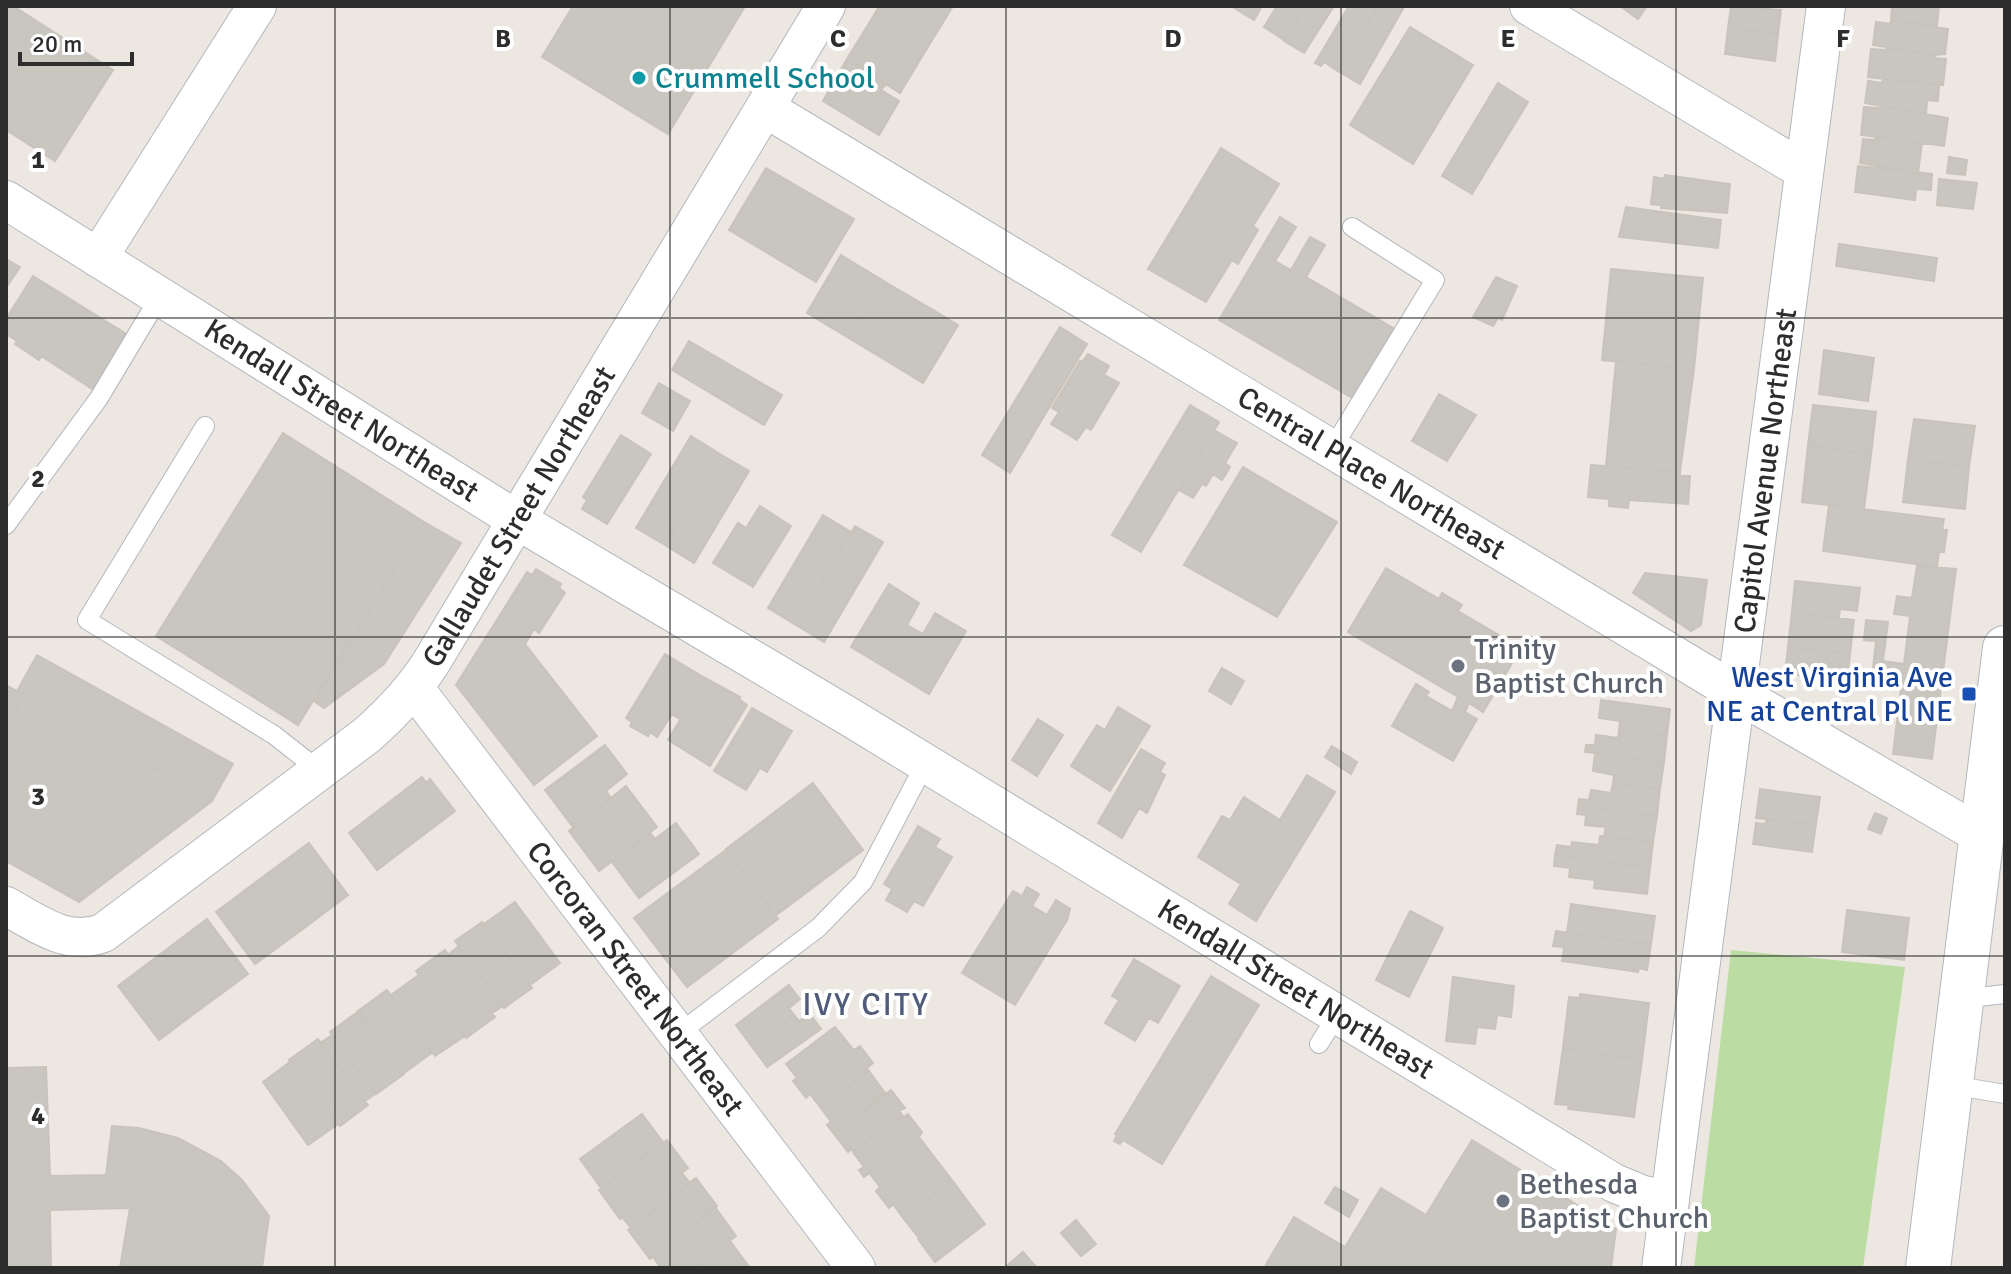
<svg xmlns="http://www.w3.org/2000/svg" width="2011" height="1274" viewBox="0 0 2011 1274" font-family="Signika,sans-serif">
<rect width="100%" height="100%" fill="#ede7e1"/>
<path fill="#bbdda4" d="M1731,950l174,17 -42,301h-169z"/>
<path fill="#c9c5bf" stroke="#c8c3bb" stroke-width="2" d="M8,6h5l100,64 -58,91 -49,-31z
M573,6h167l4,2 -76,126 -126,-77z
M879,6h74l-24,39 -53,-33z
M1231,6h31l-8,14z
M1277,6h28l-21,34 -20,-13z
M1305,6h29l-30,47 -20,-12z
M1349,6h29l-40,65 -14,-9 -3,4 -6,-3z
M1378,6l26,1 -44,77 -22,-13z
M1620,6h27l-9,13z
M1731,6l50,4 -3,24 -50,-6z
M1892,6h47l-2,20 -46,-6z
M876,12l53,33 -29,48 -53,-34z
M1891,20l57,9 -3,25 -10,1 -62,-10 3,-23 14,2z
M1410,27l63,38 -60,99 -63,-39z
M1728,28l50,6 -3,27 -50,-7z
M1886,48l49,7 -1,3 12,1 -3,26 -75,-8 3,-28 15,1z
M847,59l39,25 -5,6 18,11 -20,34 -56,-34z
M1883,79l56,6 -1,16 -11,-1 -1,14 -61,-11 3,-22 14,2z
M1498,83l30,19 -56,92 -30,-18z
M1879,106l69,12 -4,28 -83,-11 3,-28 15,1z
M1875,137l47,6 -4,30 -58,-10 3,-24 12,1z
M1221,148l58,36 -26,42 5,4 -20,34 -6,-4 -26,42 -58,-33z
M1949,157l18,3 -2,15 -18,-2z
M1858,166l74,8 -1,16 -15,-1 -1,11 -60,-8z
M766,168l88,51 -38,63 -87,-52z
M1665,175l65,9 -3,29 -66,-5v-3l-10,-1 3,-27 10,2z
M1939,179l38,4 -4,26 -36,-4z
M1626,207l95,13 -3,28 -99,-11z
M1280,217l16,10 -21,34 16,9 19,-33 15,8 -19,32 89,52 -41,70 -135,-79z
M1839,244l98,14 -3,23 -98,-15z
M841,255l46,28 -35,57 -45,-27z
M6,259l14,8 -14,21z
M1611,269l92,9 -9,91 -92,-9z
M33,276l95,59 -34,55 -53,-34 -2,4 -24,-16 2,-3 -11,-7v-15z
M1496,277l21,9 -15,34 -4,-2 -5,8 -20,-9z
M887,283l48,28 -35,58 -48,-29z
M935,311l23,14 -35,58 -23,-14z
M1060,327l27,17 -77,129 -28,-18z
M689,341l93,54 -18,30 -92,-55z
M1824,350l50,8 -6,43 -49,-7z
M1088,354l21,12 -5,9 15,8 -28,47 -5,-3 -9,13 -26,-16 8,-12 -7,-4 28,-47 2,1z
M1616,361l78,8 -14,103 -74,-6z
M659,383l31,18 -17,30 -31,-18z
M1439,394l37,21 -29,46 -35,-20z
M1190,405l29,17 -78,130 -29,-17z
M1813,405l63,7 -5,43 -63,-10z
M1914,419l61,7 -6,41 -61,-8z
M1214,430l23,13 -12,20 5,4 -8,13 -9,-6 -7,12 -4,-2 -9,14 -14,-8z
M283,433l141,89 -126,203 -142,-89z
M621,435l30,19 -44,70 -25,-15 5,-9 -4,-3z
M691,436l29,18 -55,91 -29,-17z
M1808,445l63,10 -7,54 -62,-7z
M720,454l29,17 -55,92 -29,-18z
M1908,459l61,8 -4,42 -62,-7z
M1591,465l89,7v4h10l-2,28 -59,-4 -1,8 -19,-2v-7l-21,-2z
M1243,467l94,55 -60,95 -93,-52z
M1829,505l115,14 -2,11h5l-3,22h-5l-2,15 -114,-16z
M760,506l31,20 -38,61 -40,-24 25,-40 8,5z
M823,515l28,17 -55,93 -28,-17z
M424,522l37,21 -77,121 -60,44 -10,-7z
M855,526l28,16 -59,100 -28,-17z
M1917,566l39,3 -24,190 -39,-5 9,-74 -30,-3 4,-36 -12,-1 2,-20 22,2 -5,39 21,3 6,-48 -16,-2 3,-18 15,2z
M1386,568l53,31 3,-6 20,12 -4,6 63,37 -38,64 -14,-9 -4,9 12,7 -24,42 -61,-35 24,-42 13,8 -3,4 26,15 6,-14 -110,-65z
M536,569l25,15 -2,4 6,5 -26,40 -5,-4 -9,15 72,92 -63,49 -78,-100 71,-113 5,3z
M1645,573l62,7 -6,45 -10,6 -58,-38z
M1795,581l65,7 -3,23 -17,-2 -1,9 -47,-6z
M889,584l30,19 -12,22 7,4 -25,41 -38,-23z
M1792,612l62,8 -4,34 -62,-7z
M935,613l31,18 -37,63 -40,-24 25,-41 9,5z
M1788,647l62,7 -2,17 -17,-2 -1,9 -45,-4z
M665,654l40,24 -25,41 -8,-5 -15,23 -7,-5 -2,4 -18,-10 2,-4 -6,-4z
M37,655l196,109 -21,37 -195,-110z
M1222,668l22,13 -13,23 -22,-13z
M705,678l35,19 -1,2 8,6 -37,61 -42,-26z
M6,685l18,10 -18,32z
M24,695l188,106 -133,101 -73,-41v-134z
M1601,700l69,9 -3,26 -48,-5 1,-9 -21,-3z
M1118,707l32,19 -40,65 -39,-25 26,-41 8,5z
M752,708l40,23 -25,41 -7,-4 -14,22 -32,-19z
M1038,719l25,16 -26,41 -25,-16z
M1619,730l48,5 -3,27 -79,-10 1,-7h9l1,-10 22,3z
M605,745l22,29 -21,17 5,7 -38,29 -28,-37z
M1332,746l25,16 -6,12 -26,-17z
M1141,749l24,14 -5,9 5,3 -18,38 -8,-5 -17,30 -24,-15z
M1595,753l69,9 -4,27 -47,-6 1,-8 -21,-4z
M1307,775l28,17 -79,129 -27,-17z
M422,777l4,6 4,-4 25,32 -78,59 -28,-37z
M813,783l50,67 -88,66 -49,-67z
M1613,783l47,6 -3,27 -79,-10 1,-7 10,1 2,-10 20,3z
M626,786l31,41 -58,44 -30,-40z
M1760,789l60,8 -4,27 -60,-6z
M1244,797l36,23 -39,64 -43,-27 24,-41 8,4z
M1578,806l79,10 -4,26 -49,-6 2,-9 -21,-2 1,-10 -9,-1z
M1875,813l12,5 -6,16 -13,-5z
M1767,819l49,5 -4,28 -59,-8 3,-21 9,1z
M676,823l23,31 -60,44 -27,-36 38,-29 5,6z
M918,826l22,13 -5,8 17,10 -29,49 -9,-5 -7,11 -21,-12 6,-11 -8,-5z
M1600,836l53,6 -3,26 -95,-13 2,-10 14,2 1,-5 27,3z
M309,843l39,52 -48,36 -40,-52z
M726,850l52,69 -91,68 -53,-69z
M1555,855l95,13 -3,26 -53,-6 1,-8 -26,-3 1,-9 -16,-2z
M260,879l40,52 -45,33 -39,-52z
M1027,887l12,7 -7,12 15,9 9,-15 14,9 -3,11 -52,85 -53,-32 51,-82 9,5z
M515,902l45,61 -30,22 -46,-61z
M1571,904l84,12 -4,28 -84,-11z
M1847,910l62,8 -5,42 -62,-8z
M1410,911l33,17 -34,69 -33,-17z
M207,919l41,55 -45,33 -41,-54z
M482,922l50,66 -28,20 -49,-67z
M1556,931l95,13 -4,26 -8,-2 -1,4 -76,-11 2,-14 -11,-1z
M459,946l44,60 -11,7 -44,-58z
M445,950l50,67 -29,21 -50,-67z
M162,953l41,54 -44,33 -41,-54z
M1134,959l46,27 -22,37 -9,-5 -14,23 -30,-18 14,-23 -7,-4z
M419,975l46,61 -30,20 -44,-61z
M1211,976l48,29 -97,159 -39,-24 -3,4 -6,-3 3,-6 -2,-1z
M1453,977l61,9 -3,31 -14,-2 -2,14 -18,-2 -2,17 -29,-3z
M789,985l11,14 -11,9 5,7 -41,33 -17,-23z
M387,990l46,62 -29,21 -46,-62z
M1580,994l69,9 -7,57 -79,-12 6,-51 11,1z
M359,1011l45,63 -28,20 -46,-62z
M810,1014l11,15 -54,38 -14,-19 41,-33 5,6z
M835,1027l17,21 -52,42 -7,-9 4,-3 -11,-14z
M332,1035l43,59 -10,7 -45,-58z
M318,1039l50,66 -28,21 -51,-66z
M860,1046l13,17 -6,5 2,3 -48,37 -11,-14 -4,4 -6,-8 52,-42 2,2z
M1563,1048l79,12 -8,57 -66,-8 1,-4 -14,-1z
M290,1062l48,62 -30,21 -45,-63z
M46,1067l4,109 56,-1 6,-49 27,2 39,10 43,23 21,19 27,36 -7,52h-142l10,-60 -80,2 1,58h-45v-200z
M869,1071l16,22 -51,41 -7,-9 4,-3 -10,-14z
M891,1090l14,18 -6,3 3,4 -49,37 -2,-3 -3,3 -14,-18z
M642,1114l21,28 -62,46 -21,-29z
M908,1114l14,18 -3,5 -55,40 -5,-7 5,-3 -11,-15 49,-37 2,2z
M919,1137l16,21 -53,41 -6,-8 4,-4 -10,-13z
M667,1140l21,28 -68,51 -21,-29z
M1472,1140l144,89 -5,39h-347l30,-51 51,30 36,-59 45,27z
M935,1158l17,22 -49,38 -10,-14 -4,4 -7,-9z
M682,1173l8,10 -59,45 -9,-11z
M696,1178l21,28 -67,53 -22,-29z
M952,1180l17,23 -50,35 -16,-20z
M1335,1187l23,13 -9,17 -24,-14z
M969,1203l16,21 -50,38 -17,-23z
M715,1207l21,29 -43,32h-32l-8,-11z
M1076,1220l20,24 -15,12 -20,-23z
M730,1241l20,27h-57z
M1023,1252l14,16h-33z"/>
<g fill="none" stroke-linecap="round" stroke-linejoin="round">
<defs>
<path id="lane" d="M205,426l-118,194 187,115 46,36
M1332,449l103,-169 -83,-53
M6,525l93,-127 61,-102
M1961,999l44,-5
M678,1034l140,-106 45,-46 62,-118
M1319,1044l19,-30
M1951,1085l54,9"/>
<g id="street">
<path d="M1529,6l274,164"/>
<path id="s1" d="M765,108l970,584 246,143"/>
<path id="s2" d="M6,200l511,320 331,196 766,467 29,12 27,4"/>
<path d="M98,258l159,-252"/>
<path id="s3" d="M415,689l441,579"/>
<path id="s4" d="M6,906c31,17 61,41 97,27l264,-198c26,-23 47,-45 65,-74l394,-655"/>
<path id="s5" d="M1661,1268l165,-1262"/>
</g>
<path id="secondary" d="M1928,1268l77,-620"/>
</defs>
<use href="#lane" stroke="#b4b7bf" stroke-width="20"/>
<use href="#street" stroke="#b4b7bf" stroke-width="40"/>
<use href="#secondary" stroke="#b4b7bf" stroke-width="46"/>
<use href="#lane" stroke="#fff" stroke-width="18"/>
<use href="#street" stroke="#fff" stroke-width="38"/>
<use href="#secondary" stroke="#fff" stroke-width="44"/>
</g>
<path fill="none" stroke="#2d2d2d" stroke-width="2" stroke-opacity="0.55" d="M335,6v1262M670,6v1262M1006,6v1262M1341,6v1262M1676,6v1262M6,318h1999M6,637h1999M6,956h1999"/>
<circle fill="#0f9aa8" stroke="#fff" stroke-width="3" cx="639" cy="78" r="8"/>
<g fill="#6b7280" stroke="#fff" stroke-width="3">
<circle cx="1458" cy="666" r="8"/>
<circle cx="1503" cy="1201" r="8"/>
</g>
<rect fill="#1a4fb4" stroke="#fff" stroke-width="3" x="1961" y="686" width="16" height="16" rx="4"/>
<g text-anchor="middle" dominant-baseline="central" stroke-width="8" stroke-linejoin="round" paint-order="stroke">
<g font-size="30" fill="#0d838f" stroke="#fff" text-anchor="start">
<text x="655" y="78">Crummell School</text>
</g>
<g font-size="30" fill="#2d2d2d" stroke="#fff">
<text stroke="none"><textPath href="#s2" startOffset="396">Kendall Street Northeast</textPath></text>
<text stroke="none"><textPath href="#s5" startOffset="804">Capitol Avenue Northeast</textPath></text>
<text stroke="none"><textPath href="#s1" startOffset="708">Central Place Northeast</textPath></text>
<text stroke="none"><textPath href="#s4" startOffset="702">Gallaudet Street Northeast</textPath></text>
<text stroke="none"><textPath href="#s3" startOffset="364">Corcoran Street Northeast</textPath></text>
<text stroke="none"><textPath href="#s2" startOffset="1512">Kendall Street Northeast</textPath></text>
</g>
<g font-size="30" fill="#5b616d" stroke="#fff" text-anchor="start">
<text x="1474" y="649">Trinity<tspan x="1474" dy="34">Baptist Church</tspan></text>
<text x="1519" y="1184">Bethesda<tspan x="1519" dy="34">Baptist Church</tspan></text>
</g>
<g font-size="30" fill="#164399" stroke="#fff" text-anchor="end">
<text x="1953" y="677">West Virginia Ave<tspan x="1953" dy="34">NE at Central Pl NE</tspan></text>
</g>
<g font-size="32" letter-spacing="2" fill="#515b7a" stroke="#fff">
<text x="866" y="1004">IVY CITY</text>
</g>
</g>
<g font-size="26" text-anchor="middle" font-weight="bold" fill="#2d2d2d" stroke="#fff" stroke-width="8" stroke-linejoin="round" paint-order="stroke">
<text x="503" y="47">B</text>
<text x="838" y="47">C</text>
<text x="1173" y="47">D</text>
<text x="1508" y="47">E</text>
<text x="1843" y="47">F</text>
<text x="38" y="168">1</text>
<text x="38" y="487">2</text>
<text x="38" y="805">3</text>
<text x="38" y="1124">4</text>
</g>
<rect width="2011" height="1274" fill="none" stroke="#2d2d2d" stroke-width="16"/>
<path d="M20 52v12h112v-12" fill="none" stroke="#2d2d2d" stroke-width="4"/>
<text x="32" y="52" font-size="24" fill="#2d2d2d" stroke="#ffffff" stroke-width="6" paint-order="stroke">20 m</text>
</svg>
